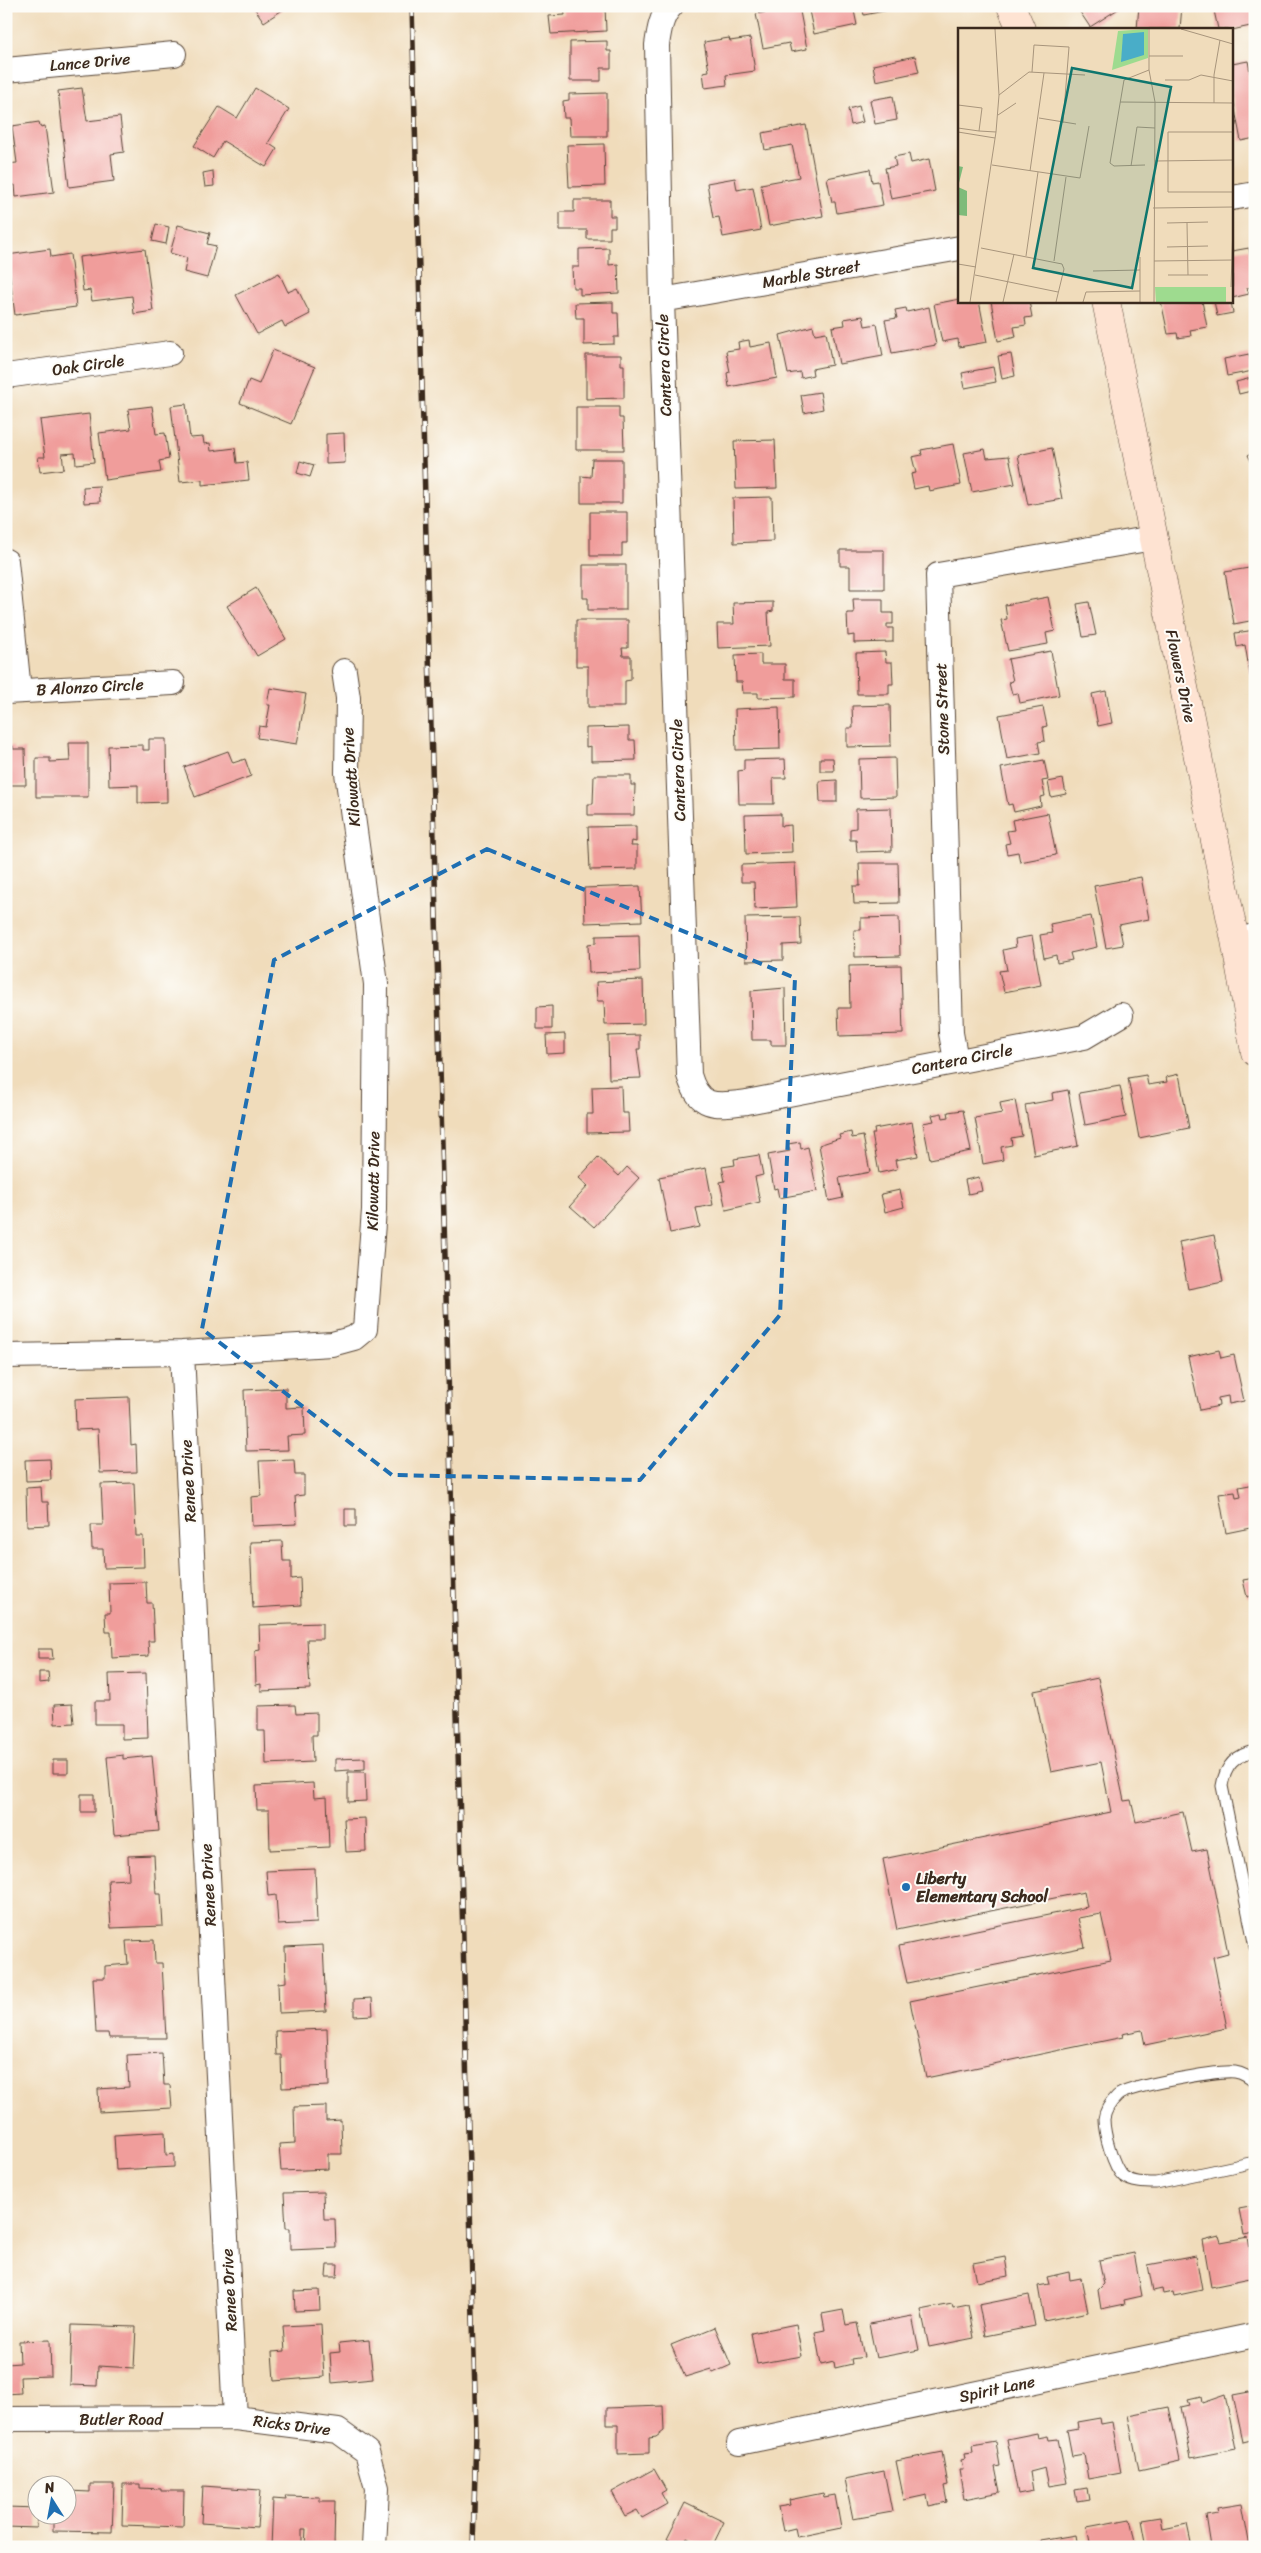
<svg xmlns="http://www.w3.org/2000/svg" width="1261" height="2553" viewBox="0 0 1261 2553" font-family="Sriracha,sans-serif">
<rect width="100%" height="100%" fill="#fdfcf7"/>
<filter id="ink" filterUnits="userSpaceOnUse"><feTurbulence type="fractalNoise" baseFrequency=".02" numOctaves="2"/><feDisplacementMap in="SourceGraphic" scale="10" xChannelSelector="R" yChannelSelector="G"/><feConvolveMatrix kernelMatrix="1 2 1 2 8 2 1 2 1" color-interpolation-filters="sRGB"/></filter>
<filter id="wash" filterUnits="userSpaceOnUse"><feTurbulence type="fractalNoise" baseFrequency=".0096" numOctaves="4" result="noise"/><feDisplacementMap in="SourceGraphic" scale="20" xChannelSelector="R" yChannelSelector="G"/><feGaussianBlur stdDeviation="1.12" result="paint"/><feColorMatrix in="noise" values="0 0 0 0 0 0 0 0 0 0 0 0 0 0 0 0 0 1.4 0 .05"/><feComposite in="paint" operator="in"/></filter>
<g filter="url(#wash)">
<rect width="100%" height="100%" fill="#f0dcbb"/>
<g id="blocks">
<path fill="#f09d9b" d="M253,6h29l2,3 -20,13z
M569,6h36l1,25 -55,3 -2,-18 16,-1 -1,-7z
M772,6h27l8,43 -16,3 -2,-9 -26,5 -7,-34 16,-3z
M808,6h45l4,19 -43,9z
M862,6h42v1l-40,8z
M1076,6h47l-33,21z
M1139,6h43l-2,23h-43z
M1213,6h42v19l-23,5 -14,-1z
M729,38l1,3 20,-3 5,33 -29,4 1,10 -22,3 -2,-16 6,-1 -5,-29z
M607,41v10h4v17h-10v13h-31v-39z
M915,56l4,16 -43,9 -3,-16z
M1248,61l4,21 3,-1v57l-14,3 -9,-47v-30z
M82,88l5,33 33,-4 4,35 -13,2 3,27 -45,6 -11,-96z
M255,88l34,21 -21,34 9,6 -11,18 -43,-26 -10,17 -19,-12 25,-39 18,11z
M607,93v43h-37l-1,-18h-5l-1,-17 6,-1v-6z
M893,96l4,24 -22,4 -5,-24z
M859,106l4,16 -12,3 -3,-16z
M39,122l1,5 5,-1 9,66 -38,5 -1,-12 -8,1 -1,-9v-13l11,-1 -5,-37z
M806,125l17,91 -54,10 -8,-42 38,-7 -7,-32 -27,5 -3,-17z
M604,144l1,42 -36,1 -2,-42z
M909,154l2,9 18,-4 6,32 -44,8 -6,-31 11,-2 -2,-9z
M870,169l2,13 6,-1 5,24 -46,8 -2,-11h-3l-5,-24z
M213,171l1,15 -9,1 -2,-14z
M735,178l2,12 16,-3 8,43 -38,7 -4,-20 -6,1 -6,-35z
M574,200h36v16h5v11h-5v12h-23v-9h-27v-18h14z
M156,224l13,3 -3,17 -14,-3z
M178,225l32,8 -3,11 9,2 -9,32 -23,-6 3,-14 -17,-5z
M609,248v17l9,-1 1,29 -39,2v-7h-7l-1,-21h7v-18z
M1249,248l6,38 -8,2 2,6 -17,4v-47z
M50,249l1,8 19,-3 6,53 -61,8 -8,-60z
M145,249l8,62 -19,3 -2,-18 -40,5 -2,-11 -7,1 -4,-34z
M279,273l9,19 9,-4 13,26 -25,13 -3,-6 -25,13 -21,-39z
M960,299v2h19l8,41 -28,5 -1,-8 -16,3 -8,-38z
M991,301h38l3,16 -7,1 1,7 -12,2 2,10 -18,4z
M1161,301h41l5,26 -17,3 1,6 -13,2 -1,-5 -9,1z
M1214,301h17l2,12 -16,3z
M613,302v11h5l1,24h-5v7l-30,1v-27h-8l-1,-15z
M929,307l7,38 -44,8 -7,-33 12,-2 -2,-8 11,-2 1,4z
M863,316l2,10 12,-2 6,32 -44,8 -7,-37 13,-2 -1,-6z
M813,326l2,8 11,-2 6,33 -20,4 1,6 -12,3 -1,-6 -12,2 -8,-39z
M749,340l1,7 21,-4 6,35 -48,9 -2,-14 3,-1 -4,-21 13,-2 -1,-7z
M273,350l42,17 -24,57 -51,-21 9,-23 10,4z
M1011,354l4,22 -13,3 -4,-23z
M1249,354l4,17 -26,5 -3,-17z
M586,355h35v10h3v33l-38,1z
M993,367l3,15 -31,6 -3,-15z
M1255,377v13l-16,4 -3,-12z
M820,392l3,17 -19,4 -3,-18z
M186,404l4,34 13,-1 1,7 6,-1 1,8 24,-3 2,15 10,-1 2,18 -47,5v-5l-22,2 -9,-76z
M152,406l4,28 9,-1 4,26 -10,2 2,11 -56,8 -6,-47 32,-4 -3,-20z
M576,407h43v11h4l1,32h-48z
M89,414l5,48 -18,2 -1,-11 -13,1 2,15 -24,3 -2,-15h7l-5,-37z
M344,433l1,30 -19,1v-30z
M775,440l2,48 -41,1 -2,-48z
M953,444l8,41 -32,6 -1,-5 -14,3 -3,-15 5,-1 -4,-16 10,-2 -1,-5z
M1052,448l10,51 -34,6 -10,-50z
M985,449l2,9 22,-2 6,28 -43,8 -8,-39z
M1255,451v18l-7,-14z
M592,459h30v44h-41v-27l10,1z
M300,461l14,4 -4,12 -13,-4z
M99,486l1,16 -16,1 -1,-16z
M772,497l1,44 -39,2 -1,-45z
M590,512h37v31h-5v13h-32z
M840,550h44v39h-34v-23h-10z
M583,565h43v45h-38v-12h-5z
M1255,567v53l-21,4 -9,-52z
M256,588l30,51 -29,17 -30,-50z
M1048,597l7,34 -9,2 2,11 -40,7 -7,-31 6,-1 -2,-14z
M853,599h30v14h10v11h-6v4h6v14l-39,1v-8l-6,1 -1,-23h7z
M773,602v9l-5,1 2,34 -52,2 -1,-24h17l-1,-21z
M1089,602l7,33 -13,2 -6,-33z
M576,620h52v28h-6l1,8h8v24l-6,1v26h-37v-41h-12z
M1255,630v49l-4,1 -6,-35 -8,2 -2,-14z
M1051,651l8,44 -39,8 -2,-10 -6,1 -3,-12 4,-1 -5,-22z
M885,652l1,10h6l1,22h-4v10h-32l-1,-41z
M761,654v10h24v15h10v18l-37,1v-5h-15l-1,-11h-6l-1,-27z
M270,688l36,6 -9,50 -40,-6 2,-12 7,1 4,-22h-3z
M1106,691l6,32 -14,3 -6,-32z
M890,705l1,41 -44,1v-19h6l-1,-22z
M779,707l1,42 -44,1 -1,-41z
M1043,707l4,19 -4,1 2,14 -7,1 2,11 -33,6 -8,-44z
M629,727v13h6l1,20 -45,1v-15l-5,1v-19z
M149,739h17l1,63 -29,1v-18l-29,1 -1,-40 35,-1v5h6z
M69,743h19v54h-52v-39h14v4l20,-1z
M6,746h7v3h12l1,36h-20z
M228,751l5,12 12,-4 6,17 -56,21 -11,-30z
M820,758h13l1,13h-14z
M895,758l1,39 -36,1 -1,-39z
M785,759l1,19h-13l1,26h-35l-1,-33 6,-1v-10z
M1044,760l4,20 -6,1 3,15 -5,1 1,9 -27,6 -2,-8 -4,1 -7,-37z
M594,775h37v10h4l-1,30h-46v-11h5z
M1063,779l3,15 -15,3 -3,-15z
M837,780v22h-17l-1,-21z
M891,808l1,43 -35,1 -1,-12h-6v-11l6,-1v-19z
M1048,813l8,42 -36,7 -2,-10 -11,2 -2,-10 5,-1 -3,-12 7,-1 -2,-10z
M781,814v12l10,-1 1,27 -46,2 -1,-39z
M636,826v16l-4,-1 -1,5h6v23l-47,1 -2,-43z
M795,863l2,44 -42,2 -1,-27h-13v-17z
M859,863h39l1,40 -45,1 -1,-18h7z
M1141,877l8,42 -30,6 4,20 -17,3 -12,-62z
M640,886l2,35 -57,2 -1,-35z
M1091,916l6,31 -27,6 2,7 -15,3 -1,-8 -12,3 -4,-23 12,-2 -2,-9z
M800,917l1,27 -18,1v15l-37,1 -1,-43z
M899,917l1,39 -45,1 -1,-27h7v-12z
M639,935l1,36 -51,2 -1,-29 8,-1v-7z
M1032,936l9,49 -37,7 -5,-21 8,-1 -4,-20 13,-3 -1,-8z
M901,965l2,69 -64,2 -1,-28h12l-1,-42z
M643,980l1,44 -39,1 -1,-24h-7l-1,-19z
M785,988l1,57h-15v-5h-19l-1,-49z
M552,1006v23h-15v-22z
M565,1034v19l-18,1 -1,-19z
M640,1035v14h-3l4,29 -32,1 -1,-43z
M1179,1074l10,54 -50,10 -11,-60 18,-3 2,10 19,-3 -1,-5z
M621,1086l1,27h6l1,19 -42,1v-19h6l-1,-27z
M1120,1086l6,31 -41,8 -6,-32z
M1068,1090l10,56 -44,9 -9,-50 28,-5 -1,-7z
M1015,1100l7,36 -11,2 1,7 -11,2 2,13 -20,4 -8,-46 27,-5 -2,-10z
M963,1110l8,41 -41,8 -7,-36 11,-2 -2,-6 10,-2 1,5 6,-1 -1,-5z
M912,1122l6,34 -23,4 2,9 -18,4 -7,-39h3l-1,-5z
M851,1132l1,6 11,-2 7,36 -31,6 4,20 -14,3 -10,-56 21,-7 -1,-3z
M800,1142l1,7 7,-2 9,44 -38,7 -2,-10 -3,1 -6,-34 22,-4 -2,-7z
M759,1155l4,20 -8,2 5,25 -34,8 -6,-28 5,-1 -3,-14 13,-2 -1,-6z
M598,1157l21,19 8,-9 12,11 -45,49 -24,-21 18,-20 -9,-8z
M706,1168l7,37 -17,3 4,19 -30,6 -11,-56z
M979,1177l3,14 -14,3 -3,-14z
M900,1190l4,17 -19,5 -4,-18z
M1214,1235l9,47 -35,7 -9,-47z
M1219,1350l2,8 13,-3 10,46 -15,3 -1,-8 -10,2 1,8 -19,4 -12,-53z
M286,1388v20l18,-1 1,28 -18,1 1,14 -42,1 -2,-61z
M129,1397l2,48 5,-1 1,28 -37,1 -2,-44 -22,1 -1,-31z
M50,1459l1,21 -25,1 -1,-21z
M294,1460l1,15h9v20l-9,1 2,28 -45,2 -1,-29 10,-1 -2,-35z
M134,1483l2,53h7l1,31 -40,1 -1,-19h-11l-1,-24h12l-2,-41z
M1255,1484v43l-29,6 -7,-39 16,-2 1,6 5,-1 -2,-10z
M41,1487l1,15h6l1,23 -22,1 -1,-38z
M345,1509h11v17h-11z
M282,1541l1,20h8v18l9,-1 1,27 -48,3 -3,-66z
M1255,1578v17l-8,2 -4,-17z
M146,1582l1,21h5l2,38h-6l1,15 -37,2 -1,-26h-5l-1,-19h5l-1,-30z
M322,1623v16h-15l3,50 -49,2v-7l-5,1 -1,-34 5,-1 -1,-25z
M38,1649h14l1,10h-15z
M39,1672h9l1,10 -10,1z
M146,1673l2,65 -26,1v-15h-27v-23h15l-1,-27z
M1098,1678l26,123 7,-1 5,22 47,-10 9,40 15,-3 21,104 -15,4 14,71 -82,17 -3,-15 -20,4 1,3 -197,41 -16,-77 201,-41 -10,-46 -23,4 7,29 -178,36 -8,-37 188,-39 -3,-15 -187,38 -14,-71 228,-47 -10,-50 -50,10 -17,-81z
M72,1704l2,19 -19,1 -1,-19z
M295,1705l1,9 21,-1v22h-5l1,27 -47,2 -1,-33h-7v-25z
M123,1755v4l29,-3 7,75 -45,4 -7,-78z
M365,1758v11l-30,2v-12z
M53,1760h15v13h-15z
M348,1772h17l1,29 -18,1z
M313,1783l1,15 13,-1 2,50 -59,3 -1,-40h-12l-1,-24z
M81,1794h13v18h-13z
M365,1818l1,33 -20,1 -2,-33z
M154,1855l2,39h5l2,32 -52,2 -3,-48 21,-1 -1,-23z
M315,1869l2,54 -39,2 -2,-30 -8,1 -2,-25z
M154,1940l1,23h7l4,75h-57l-1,-5h-12l-3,-55h12v-12l23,-2 -2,-23z
M323,1945l3,66 -47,2 -1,-30 8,-1 -1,-35z
M372,1998l1,17 -19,1v-17z
M327,2029l2,57 -47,2 -1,-33h-5l-1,-24z
M162,2053l2,32h6l2,23 -73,4 -1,-23 31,-2 -2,-32z
M326,2106v15l15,-1 1,34h-14v15l-47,2 -2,-27 16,-1 -1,-36z
M165,2132l1,23 8,-1v13l-58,3 -2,-35z
M323,2192l1,27h11l1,29 -46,2v-22h-4l-2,-35z
M1255,2206v27l-11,2 -5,-26z
M1219,2236l2,6 27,-5 7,41 -44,9 -8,-47z
M1134,2253l8,43 -18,4 1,4 -24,5 -3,-19 6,-6 -5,-24z
M1196,2256l6,34 -28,6 -1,-4 -10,2 -1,-5 -9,2 -5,-26z
M1005,2257l3,19 -31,6 -4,-19z
M327,2265h11l-1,12h-11z
M1069,2272l1,8 11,-2 7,34 -44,9 -6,-35 11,-2 -2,-7z
M319,2290l1,20 -25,1 -1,-20z
M1029,2295l6,31 -50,10 -6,-31z
M952,2304l1,4 15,-3 6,33 -45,9 -8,-37z
M843,2310l3,15 11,-2 7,34 -13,2 1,5 -17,4 -1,-6 -13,3 -6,-33 10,-2 -3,-16z
M912,2316l7,34 -43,8 -7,-34z
M321,2324l3,53 -50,4 -2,-29 13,-1 -2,-25z
M796,2324l6,32 -45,8 -6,-31z
M72,2325l64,2 -2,41 -36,-2 -1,20 -27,-1z
M715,2327l16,38 -18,8 -2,-4 -26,8 -14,-32z
M50,2340l1,36 -31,1 1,16 -15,1v-30l14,-1 -1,-22z
M369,2340l4,39 -41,4 -2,-30 10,-1 -1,-9z
M1249,2392v2l6,-1v46l-12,3 -10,-47z
M1225,2395l11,54 -45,9 -10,-51 9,-2 -2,-5 13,-3 1,6z
M663,2406l1,25 -8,6 -7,1v15l-31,1v-29h-11v-17z
M1169,2407l11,54 -41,9 -11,-55z
M1100,2418l1,6 11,-2 9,51 -33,6 -4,-25 -12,2 -5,-26 11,-2 -1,-6z
M1037,2433l1,5 10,-2 1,4 9,-1 9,44 -18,3 -4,-18 -15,4 3,19 -15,3 -11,-55z
M996,2442l4,24 -5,1 5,25 -36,7 -5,-29h4l-2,-10 4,-1 -1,-5 9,-1 -1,-7z
M942,2452l6,33 -4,1 3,16 -18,4 -2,-11 -23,5 -8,-39z
M654,2469l12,21 -5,3 6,11 -25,14 -5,-8 -12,6 -13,-24z
M884,2471l8,41 -39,7 -8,-40z
M90,2484h24l-2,48 -59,-1v-15h15v-25l22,1z
M123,2484h17v4l21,1v2h23l-1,36 -61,-2z
M203,2486l57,4 -3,37 -56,-4z
M1087,2488l2,11 -12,2 -2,-11z
M823,2493l1,4 11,-2 6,33 -44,9 -2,-9 -12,3 -5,-24 12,-2 -1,-5z
M285,2496l35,1v4h15l-1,46 -29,-1 1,-17h-4v18h-31l2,-48 13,1z
M685,2503l39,19 -12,25h-7l-18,-9 -4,8 -16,-7z
M1242,2504l8,43h-39l-5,-32 12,-2 -1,-5z
M6,2507l32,1 -1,20 -31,-1z
M1161,2517l2,12 24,-5 5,23h-45l-5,-27z
M1130,2519l6,28h-45l-4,-20z
M1075,2535l2,12h-36l-1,-6z"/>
</g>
</g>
<g filter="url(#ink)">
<use href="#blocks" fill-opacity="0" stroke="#564536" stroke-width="1"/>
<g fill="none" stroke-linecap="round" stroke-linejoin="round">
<defs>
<path id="lane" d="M1255,1751c-21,4 -30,16 -33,35l33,161
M1255,2083c-5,-5 -13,-10 -20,-11 -16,-2 -108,14 -118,24 -6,6 -12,15 -13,23 0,14 9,48 19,57 9,7 22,7 33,7l99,-21"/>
<path id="street" d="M671,6c-10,10 -12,25 -14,39l5,255 27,775c10,34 26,31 58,27l337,-65 37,-22
M6,70l168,-16
M1232,198l23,-4
M662,300l298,-52
M6,376l164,-23
M6,561l13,130
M6,692l167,-9
M1235,940l20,-4
M956,1060l-5,-27 -13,-458 215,-37
M182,1353l53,1065
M6,1356l176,-3 150,-9 22,-6 11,-9 9,-119 2,-226 -29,-211 1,-75 -4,-27
M6,2419l229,-1 103,13 29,21 10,36 -3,59
M739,2443l516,-108"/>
<path id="secondary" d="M1011,6l10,23
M1106,301l129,639 20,112"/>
</defs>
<use href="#lane" stroke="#564536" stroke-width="13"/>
<use href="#street" stroke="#564536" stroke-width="26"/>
<use href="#secondary" stroke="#564536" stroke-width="29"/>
<use href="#lane" stroke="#fff" stroke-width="11"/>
<use href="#street" stroke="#fff" stroke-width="24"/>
<use href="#secondary" stroke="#fee3d2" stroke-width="28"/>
<defs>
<path id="rail" d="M412,6l64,2426 -3,115"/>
</defs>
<use href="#rail" stroke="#3b2a1e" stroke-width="5.5"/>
<use href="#rail" stroke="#fdfcf7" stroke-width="4" stroke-dasharray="11" stroke-linecap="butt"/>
</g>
</g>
<path fill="none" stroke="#1f6fb2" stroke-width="4" stroke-dasharray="10 6" stroke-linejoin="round" d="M487,849l308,129 -15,337 -140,165 -248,-5 -190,-146 72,-369z"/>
<circle fill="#1f6fb2" stroke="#fdfcf7" stroke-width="2" cx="906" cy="1887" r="5"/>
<g text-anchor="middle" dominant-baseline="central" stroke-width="4" stroke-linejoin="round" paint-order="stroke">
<g font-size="16" fill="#3b2a1e" stroke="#fdfcf7">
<text transform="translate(90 62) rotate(-5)">Lance Drive</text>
<text transform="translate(811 274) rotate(-10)">Marble Street</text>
<text transform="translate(88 365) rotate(-8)">Oak Circle</text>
<text transform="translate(664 365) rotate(-92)">Cantera Circle</text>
<text transform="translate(1181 676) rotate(78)">Flowers Drive</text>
<text transform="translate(90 687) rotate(-3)">B Alonzo Circle</text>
<text transform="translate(942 709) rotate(-92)">Stone Street</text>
<text transform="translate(678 770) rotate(-92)">Cantera Circle</text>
<text transform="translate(351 777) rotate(-94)">Kilowatt Drive</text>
<text transform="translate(962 1059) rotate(-11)">Cantera Circle</text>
<text transform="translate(373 1181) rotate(-89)">Kilowatt Drive</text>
<text transform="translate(188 1481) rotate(-93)">Renee Drive</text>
<text transform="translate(208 1885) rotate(-93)">Renee Drive</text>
<text transform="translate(229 2290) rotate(-93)">Renee Drive</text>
<text transform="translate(997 2389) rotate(-12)">Spirit Lane</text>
<text x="121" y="2419">Butler Road</text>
<text transform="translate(292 2425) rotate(7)">Ricks Drive</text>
</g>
<g font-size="16" font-weight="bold" fill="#3b2a1e" stroke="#fdfcf7" text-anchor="start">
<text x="916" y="1878">Liberty<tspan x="916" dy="18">Elementary School</tspan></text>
</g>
</g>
<g transform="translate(958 28)">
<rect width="275" height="275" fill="#f0dcbb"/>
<path d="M190,1v29l-36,12 6,-39zM197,259h71v15h-70z" fill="#9edb8f"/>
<path d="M0,138l5,1 -5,20 9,4v25l-9,-1z" fill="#7ebb7a"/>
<path d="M186,4v23l-23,7 2,-28z" fill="#49adc8"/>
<path fill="none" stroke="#a8957c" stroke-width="1" d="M191,1v41l6,32 -1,200M223,1l52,15M191,28h34M74,44l2,-27 35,2 -6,76M207,52h24l12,-5 32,6M41,67l30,-23 56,3M162,74l113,1M256,75v-28l6,-35M0,77l24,3 -3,23 -21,-3M40,87l18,-12M81,90l37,6M21,103l17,1M0,104l37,6M197,133l78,-1M34,137l88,13 9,-52M187,137l-31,1 -4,-3 14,-83 25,-10M173,138l6,-39 18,1M72,143l14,-98M275,164h-65v-60h65M275,176v-171M195,180l80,-1M209,195l41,-1M229,195l1,52M209,219l41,-1M23,220l81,16 2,5 -8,33M68,228l12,-84M182,229v45M96,233l12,-84M196,233l79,-1M0,236l18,3M135,243l47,-1M17,247l83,17M210,247h40M273,259l2,-62M12,274l26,-170 3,-37 -4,-66M45,274l11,-48M125,274l3,-10 54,-1"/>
<path fill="#0f766e" fill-opacity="0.15" stroke="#0f766e" stroke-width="2.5" d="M114,40l99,19 -39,201 -99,-20z"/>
<rect width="275" height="275" fill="none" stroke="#3b2a1e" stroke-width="2.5"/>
</g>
<rect width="1261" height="2553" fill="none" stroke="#fdfcf7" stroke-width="25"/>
<g transform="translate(52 2500) rotate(349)"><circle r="24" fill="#fdfcf7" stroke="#afa8a0"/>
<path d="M0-4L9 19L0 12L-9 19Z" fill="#1f6fb2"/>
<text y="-8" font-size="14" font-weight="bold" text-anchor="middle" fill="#3b2a1e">N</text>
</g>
</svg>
